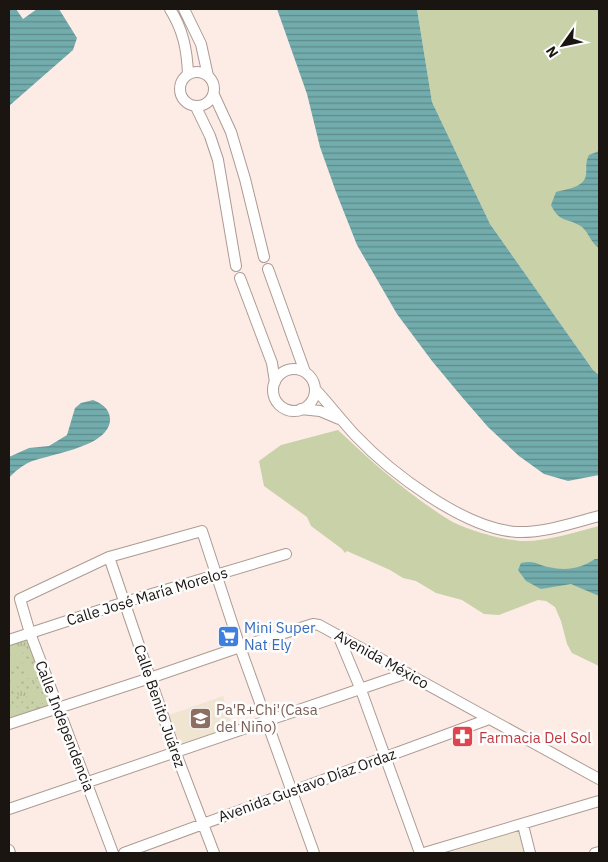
<svg xmlns="http://www.w3.org/2000/svg" width="608" height="862" viewBox="0 0 608 862" font-family="'IBM Plex Sans',sans-serif">
<defs>
<pattern id="park-tufts" width="24" height="20" patternUnits="userSpaceOnUse" patternTransform="scale(1.25)"><rect width="24" height="20" fill="#c8d1a8"/><path d="M3 7l-1-3M5 7V3M7 7l1-3M15 17l-1-3M17 17v-4M19 17l1-3" fill="none" stroke="#abb390"/></pattern>
<pattern id="garden-dots" width="8" height="8" patternUnits="userSpaceOnUse" patternTransform="scale(1.25)"><rect width="8" height="8" fill="#c8d1a8"/><path d="M2 2h.1M6 6h.1" fill="none" stroke="#abb390" stroke-width="1.8" stroke-linecap="round"/></pattern>
<pattern id="water-rules" width="6" height="5" patternUnits="userSpaceOnUse" patternTransform="scale(1.25)"><rect width="6" height="5" fill="#73acad"/><path d="M0 2.5h6" fill="none" stroke="#5e8b8b"/></pattern>
</defs>
<rect width="100%" height="100%" fill="#fdece5"/>
<path fill="#efe5d0" d="M223,696l9,30 -52,19 -11,-30z
M519,831l5,22h-76l61,-19z"/>
<path fill="#c8d1a8" d="M417,9h182v366l-6,-5 -103,-146 -58,-122z
M338,430c35,33 72,66 113,91 16,9 52,19 70,20 24,1 55,-9 78,-15v140l-27,-13 -5,-9 -6,-23 -6,-14 -9,-6 -8,-1 -39,15 -15,-1 -22,-14 -26,-7 -20,-12 -13,-3 -13,-8 -43,-19 -2,2 -3,-4 -31,-23 -4,-9 -43,-31 -5,-25 22,-16z"/>
<path fill="url(#park-tufts)" d="M28,637l25,68 -44,14v-75z"/>
<path fill="url(#garden-dots)" d="M27,644l10,24 -2,3 -8,-11 -6,-5 4,-4z
M18,659l7,7 3,7 -17,5 -2,-3 3,-4 4,-2v-6z
M38,674l10,23v3l-8,-5 -3,1 -3,-2 2,-16z
M27,678h2l2,2 -2,12 -3,-1 -3,-4 -4,1 -6,-3z
M12,690l4,2 3,4h9l-7,9 -7,4 -5,-14z
M32,699l3,1 3,4 5,-1 1,3 -21,6 -1,-1z"/>
<path fill="url(#water-rules)" d="M9,9h7l7,10 14,-10h22l18,29 -4,12 -64,56z
M277,9h140l15,93 58,122 103,146 6,5v100l-31,6 -24,-7 -25,-18 -31,-29 -26,-30 -30,-36 -35,-47 -40,-69 -21,-53 -16,-45 -13,-53z
M599,151v97c-8,-5 -10,-15 -17,-21 -14,-10 -22,-3 -31,-22l5,-13c10,-3 28,-4 30,-17 1,-8 -1,-12 3,-20z
M93,400c8,3 16,8 17,18 2,29 -60,36 -80,44 -7,3 -16,10 -21,16v-21l20,-9 20,-2 18,-11 8,-27 6,-5z
M595,559h4v37l-28,-12 -30,5 -15,-8 -8,-11 3,-7c15,-3 14,1 27,4 19,4 31,2 47,-8z"/>
<g fill="none" stroke-linecap="round" stroke-linejoin="round">
<defs>
<path id="minor" d="M170,9c13,21 17,40 18,65
M184,9l17,35 7,32
M180 89a17 17 0 1 1 34 0a17 17 0 1 1-34 0Z
M214,95l17,37 14,47 19,78
M196,107l14,29 8,24 18,106
M268,269l37,103
M240,278l32,85 3,19
M273 390a21 21 0 1 1 42 0a21 21 0 1 1-42 0Z
M315,389c14,15 26,31 40,46 35,37 109,94 162,97 27,1 56,-9 82,-16
M301,409l19,2 19,8
M109,557l66,194 39,102
M338,635l23,55 59,163
M9,640l116,-38 161,-48
M9,724l141,-46 90,-31 73,-23 6,1 280,154
M9,809l398,-136
M523,825l7,28
M9,850l1,3
M113,853l-83,-220 -10,-34 89,-42 93,-26 38,116 74,206
M124,853l365,-134
M424,853l175,-52
M595,853l4,-1"/>
</defs>
<use href="#minor" stroke="#ad9a93" stroke-width="12"/>
<use href="#minor" stroke="#fff" stroke-width="10"/>
</g>
<defs>
<symbol id="supermarket-square" viewBox="-11 -11 22 22"><rect x="-9" y="-9" width="18" height="18" rx="4" fill="#3f7fe0" stroke="#fdfdfd"/><path d="M-6-5.5h2.5l.6 2H6L4.5 2H-2.5L-4.4-4H-6ZM-1.5 3.2a1.3 1.3 0 1 0 .1 0ZM3 3.2a1.3 1.3 0 1 0 .1 0Z" fill="#fff"/></symbol>
<symbol id="school-square" viewBox="-11 -11 22 22"><rect x="-9" y="-9" width="18" height="18" rx="4" fill="#8d6e63" stroke="#fdfdfd"/><path d="M0-5L7-2L0 1L-7-2ZM-4 1L0 2.5L4 1V4Q0 6-4 4Z" fill="#fff"/></symbol>
<symbol id="pharmacy-square" viewBox="-11 -11 22 22"><rect x="-9" y="-9" width="18" height="18" rx="4" fill="#e0444e" stroke="#fdfdfd"/><path d="M-2-6h4v4h4v4h-4v4h-4v-4h-4v-4h4Z" fill="#fff"/></symbol>
</defs>
<g fill-rule="evenodd">
<use href="#supermarket-square" x="216" y="624" width="25" height="25"/>
<use href="#school-square" x="188" y="706" width="25" height="25"/>
<use href="#pharmacy-square" x="450" y="724" width="25" height="25"/>
</g>
<g text-anchor="middle" dominant-baseline="central" stroke-width="5" stroke-linejoin="round" paint-order="stroke">
<g font-size="15" fill="#1b1512" stroke="#fdfdfd">
<text transform="translate(147 596) rotate(-17)">Calle José María Morelos</text>
<text transform="translate(382 659) rotate(29)">Avenida México</text>
<text transform="translate(160 706) rotate(71)">Calle Benito Juárez</text>
<text transform="translate(65 726) rotate(69)">Calle Independencia</text>
<text transform="translate(307 785) rotate(-20)">Avenida Gustavo Díaz Ordaz</text>
</g>
<g font-size="15" fill="#366cbe" stroke="#fdfdfd" text-anchor="start">
<text x="244" y="627">Mini Super<tspan x="244" dy="17">Nat Ely</tspan></text>
</g>
<g font-size="15" fill="#785e54" stroke="#fdfdfd" text-anchor="start">
<text x="216" y="709">Pa'R+Chi'(Casa<tspan x="216" dy="17">del Niño)</tspan></text>
</g>
<g font-size="15" fill="#be3a42" stroke="#fdfdfd" text-anchor="start">
<text x="479" y="737">Farmacia Del Sol</text>
</g>
</g>
<rect width="608" height="862" fill="none" stroke="#1b1512" stroke-width="20"/>
<g transform="translate(563 45) rotate(237)" stroke="#fdfdfd" stroke-width="4" paint-order="stroke">
<path d="M0-4L9 19L0 12L-9 19Z" fill="#1b1512"/>
<text y="-8" font-size="14" font-weight="bold" text-anchor="middle" fill="#1b1512">N</text>
</g>
</svg>
